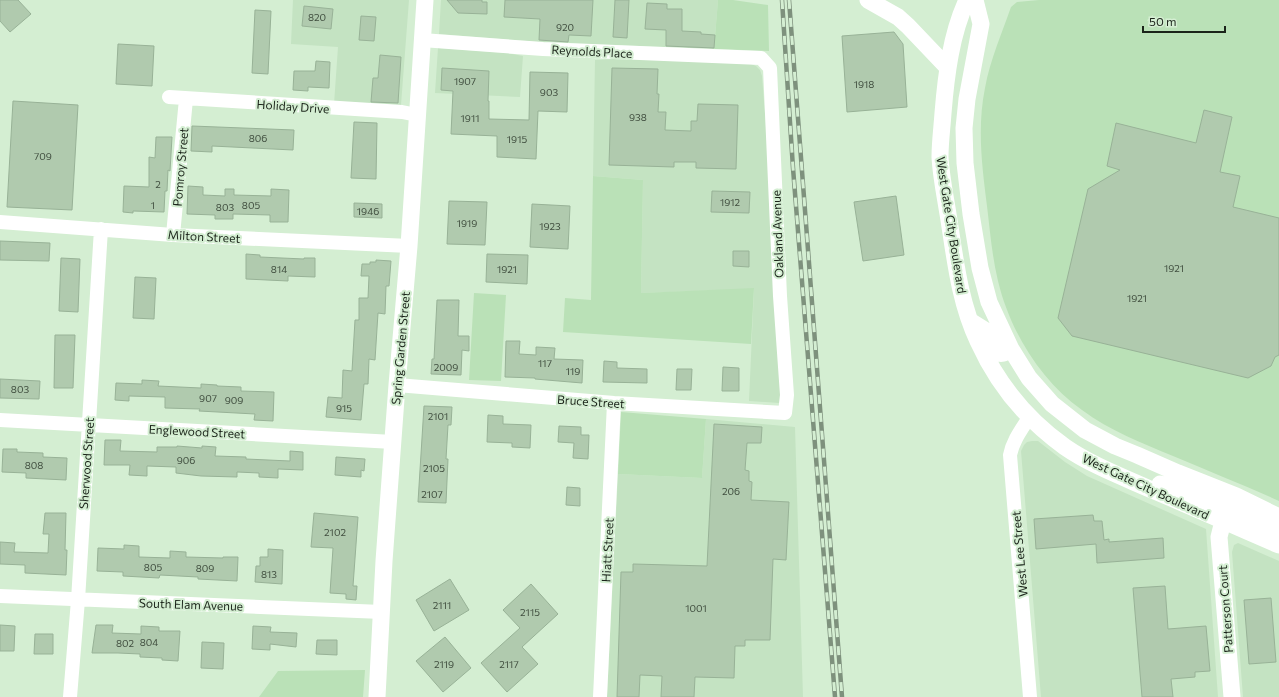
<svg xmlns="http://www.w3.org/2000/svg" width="1279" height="697" viewBox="0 0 1279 697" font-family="Commissioner,sans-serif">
<rect width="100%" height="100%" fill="#d4eed2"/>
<path fill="#c4e3c2" d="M293,0h116l-8,105 -67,-1 4,-57 -47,-3z
M441,0h277l-4,49 -175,-7 -100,-8z
M438,48l69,5 16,3 -3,41 -85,-4z
M631,58l115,4 10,4 4,4 2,6 8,102 13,218 -4,7 -30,-2 5,-112 -113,4 2,-113 -50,-4 2,-116z
M706,419l89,8 8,270h-196l11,-223 84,4z
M1032,441h6l27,21 22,14 119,53 12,168h-177l-20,-246 3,-6 3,-3z
M1238,543l41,18v136h-36l-11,-145 2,-7z"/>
<path fill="#bae1b7" d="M718,0h15l35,5 1,46 -55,-2z
M1039,0h240v501c-35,-16 -71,-30 -106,-45 -31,-13 -63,-25 -91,-46 -42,-30 -72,-79 -84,-129 -6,-25 -8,-50 -11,-75 -5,-40 -10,-78 -2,-118 5,-28 17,-55 26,-81l6,-5z
M593,176l50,4 -2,113 113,-5 -3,56 -188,-12 2,-34 26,2z
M474,293l32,2 -5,86 -32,-1z
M621,412l85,7 -4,59 -84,-4z
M365,670l-2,27h-104l19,-26z"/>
<path fill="#b0caae" stroke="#98b297" d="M0,0h18l13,14 -21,18 -10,-11z
M447,0h35v2h5v12l-29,-1z
M505,0h88l-2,36 -22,-1 -1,7 -29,-2 1,-21 -36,-2z
M615,0h14l-2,38 -14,-1z
M647,3l20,1v5h15v22l19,1v2l14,1 -1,13 -48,-2v-16l-21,-1z
M304,6l29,3 -2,20 -29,-3z
M255,10l16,1 -3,63 -16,-1z
M361,16l15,1 -2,24 -15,-1z
M894,32l9,12 4,63 -60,5 -5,-76z
M118,44l36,2 -2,40 -36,-2z
M380,55l21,2 -3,46 -27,-1 2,-24h5z
M316,61l14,1 -1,26 -21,-1v4l-15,-1 1,-19h21z
M442,68l47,3 -1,30h1v18l40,1 1,-48 38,1 -1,39 -29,-1 -2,48 -39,-2v-21l-46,-2 2,-43 -12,-1z
M612,68l46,1 -1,25h2l-1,18h8l-1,18 26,1v-10h6l1,-17 40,1 -2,64 -40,-1v-6h-22v5l-65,-2z
M13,101l65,4 -6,105 -65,-3z
M1204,110l28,7 -12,55 20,4 -7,31 46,11v137l-4,2 -4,9 -23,12 -176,-42 -14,-18 30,-129 32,-19 -13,-4 9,-43 80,20z
M354,122l23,1 -1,56 -25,-1z
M192,126l102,4 -1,20 -81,-4v6l-21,-1z
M156,137h16l-2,34 -2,-1 -1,21h-2l-1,21 -31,-1v2l-10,-1 1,-26 25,1v-30l6,1z
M188,186l15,1v8l22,1v-7h9v6l37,1v-7l18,1 -1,32h-18v-7l-37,-1v5h-18v-4l-28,-1z
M712,191l38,1 -1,21 -38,-1z
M896,196l8,59 -41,6 -9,-59z
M449,201l38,1 -2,43 -38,-1z
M354,203l28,1v14l-28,-1z
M532,204l38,2 -2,43 -38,-2z
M0,241l50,2 -1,18 -49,-1z
M733,251h16v16l-16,-1z
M246,254l14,1v2l44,2v-1h11v19l-27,-1v5l-42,-2z
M487,254l41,1 -1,29 -41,-2z
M61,258l19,1 -2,53 -19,-1z
M376,260l15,1 -2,25h-3l-1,28 -7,-1 -3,47 -6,-1 -1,25h-4l-3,36 -35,-3 2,-20 14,1 1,-28 9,1 3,-51h4v-22h9l1,-22h-8l1,-12h8v-2h6z
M135,277l21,1 -2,41 -21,-1z
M437,300h22l-1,36h11v15l-7,-1 -1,25 -30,-1 1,-15h2z
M55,335h20l-2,53h-19z
M506,341h14l-1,13 17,1v-8l19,1 -1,11 29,1 -1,23 -47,-4v-1l-30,-1z
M604,361l13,1v6l30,1v14l-44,-1z
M723,367l16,1v23h-17z
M677,369h15l-1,21h-15z
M0,379l40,2 -1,18 -39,-1z
M142,380l17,1 -1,5 43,2v-4l16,1v1l24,1v4l33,1 -1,29 -19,-1 1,-6 -56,-3 1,-2 -35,-1v-11l-36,-1v5l-14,-1 1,-17 26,1z
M424,406l28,1 -1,18h-3l-2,34h2l-2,44 -28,-1z
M488,415l15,1v8l28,1 -1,23 -18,-1v-4l-25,-1z
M714,424l48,3 -1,16h-14l-2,27 4,1v10l3,1 -1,18 38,2 -3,58 -13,-1 -3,81h-25v6h-10l-1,32 -39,-1 -1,20h-33l1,-21 -22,-1 -1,22h-22l4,-125h12v-8l74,2z
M559,426l22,1v8h8l-1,24 -15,-1 1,-15 -16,-1z
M105,440h16l-1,11 37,1v-5h20v-1l25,2v-2l14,1 -1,9 31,1v2l44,2v-10l13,1v18l-25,-1v9l-19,-1v-4l-22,-1v5l-36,-1 -25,-3v-6l-29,-1v10l-18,-1 1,-10h-26z
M3,449h14v3l26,1v4l24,1 -1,22 -40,-2v-5l-24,-1z
M336,457l29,2 -1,12 -3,-1v7l-26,-2z
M567,487l13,1v18l-14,-1z
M45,513h21l-1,37h2l-1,25 -41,-2v-8l-25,-1v-22l15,1 -1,9 34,1 1,-19h-6z
M314,513l44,4 -5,69h4l-1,14 -10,-1v-5l-16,-1 3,-45 -22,-1z
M1093,515l1,6h8l2,19 5,-1v3l54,-4 1,20 -67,5 -1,-19 -60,5 -2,-30z
M124,545l15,1v11l31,1v-7l16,1v5l37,1v-1h15l-1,24 -39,-2v-2l-38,-2 -1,3 -36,-2v-4l-26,-1 1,-23 26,1z
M268,549l15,1 -1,34 -27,-2 1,-16h4v-9h8z
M450,579l19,31 -35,21 -18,-31z
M531,584l27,30 -36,33 16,17 -31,28 -26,-29 39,-35 -17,-18z
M1165,586l3,43 38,-3 4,45 -15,1v5l-24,2 2,18h-31l-9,-109z
M1271,598l5,64 -27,2 -5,-64z
M0,625l15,1 -1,25h-14z
M96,625h17l-1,8 29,1v-8l18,1v4h21l-2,30 -16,-1v-2l-22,-1v-3l-22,-1h-26z
M253,626l18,1 -1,5 27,1 -1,14 -26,-3v6l-18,-1z
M35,634h18v20h-19z
M445,637l26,31 -28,24 -27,-31z
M317,640h20v15l-21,-1z
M202,642l22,1 -1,26 -22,-1z"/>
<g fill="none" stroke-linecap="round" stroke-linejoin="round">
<path stroke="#fff" stroke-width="14" d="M169,97l233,15 15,3
M0,222l173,13 236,11
M173,235l13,-136
M397,385l217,18 171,10 2,-18 -7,-99 -10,-228 -9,-10 -218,-9 -121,-9
M0,420l393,22
M0,596l382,16
M70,697l8,-97 23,-371
M600,697l14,-294
M1030,697l-20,-242c3,-15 12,-26 20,-39"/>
<path stroke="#fff" stroke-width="17" d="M868,0l30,17 10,9 40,42
M967,0c-16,34 -21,76 -24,113 -1,15 -3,29 -3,44 1,19 5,38 8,57 7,43 11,87 30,127 19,42 49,79 87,106 26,18 58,30 87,43 43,18 85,37 127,55
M975,0l6,24 -14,75 -3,29 1,35 6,51 9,54 9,34 22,47 18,29 23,26 33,26 30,16 22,9 41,18 58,23 43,21
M970,321l16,10 10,20c5,5 10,1 15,-2
M1160,484l23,6 31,13 6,-1 16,-6
M377,697l7,-136 13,-176 12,-139 16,-246
M1232,697l-13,-160 4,-16 5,-8 8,-2 43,18"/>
<defs>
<path id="rail" d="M782,0l11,168 42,529
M789,0l53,697"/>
</defs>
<use href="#rail" stroke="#7e917d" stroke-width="4.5"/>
<use href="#rail" stroke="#d4eed2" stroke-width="3" stroke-dasharray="9" stroke-linecap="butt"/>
</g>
<g text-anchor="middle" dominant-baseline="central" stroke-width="4" stroke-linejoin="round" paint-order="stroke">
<g font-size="10" fill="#404e3f">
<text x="317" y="17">820</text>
<text x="565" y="27">920</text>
<text x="465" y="81">1907</text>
<text x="864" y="84">1918</text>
<text x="549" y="92">903</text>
<text x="638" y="117">938</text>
<text x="470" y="118">1911</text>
<text x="258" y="138">806</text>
<text x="517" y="139">1915</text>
<text x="43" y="156">709</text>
<text x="158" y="184">2</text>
<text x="730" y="202">1912</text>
<text x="153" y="205">1</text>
<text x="251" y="205">805</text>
<text x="225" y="207">803</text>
<text x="368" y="211">1946</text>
<text x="467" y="223">1919</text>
<text x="550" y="226">1923</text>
<text x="1174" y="268">1921</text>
<text x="279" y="269">814</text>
<text x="507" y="269">1921</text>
<text x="1137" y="298">1921</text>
<text x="545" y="363">117</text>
<text x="446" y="367">2009</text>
<text x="573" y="371">119</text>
<text x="20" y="389">803</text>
<text x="208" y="398">907</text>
<text x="234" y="400">909</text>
<text x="344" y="408">915</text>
<text x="438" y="416">2101</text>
<text x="186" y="460">906</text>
<text x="34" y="465">808</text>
<text x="434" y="468">2105</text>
<text x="731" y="491">206</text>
<text x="432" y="494">2107</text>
<text x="335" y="532">2102</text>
<text x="153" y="567">805</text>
<text x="205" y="568">809</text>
<text x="269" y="574">813</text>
<text x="442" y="605">2111</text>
<text x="696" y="608">1001</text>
<text x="530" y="612">2115</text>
<text x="149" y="642">804</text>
<text x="125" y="643">802</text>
<text x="444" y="664">2119</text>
<text x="509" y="664">2117</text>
</g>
<g font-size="12" fill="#1b241a" stroke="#d4eed2">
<text transform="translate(592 51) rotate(3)">Reynolds Place</text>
<text transform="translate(293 106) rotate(4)">Holiday Drive</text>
<text transform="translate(180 167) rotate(-85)">Pomroy Street</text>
<text transform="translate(952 225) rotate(81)">West Gate City Boulevard</text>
<text transform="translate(777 234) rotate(-92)">Oakland Avenue</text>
<text transform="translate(204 236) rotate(3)">Milton Street</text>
<text transform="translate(400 348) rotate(-85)">Spring Garden Street</text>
<text transform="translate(591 401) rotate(4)">Bruce Street</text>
<text transform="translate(197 431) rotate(3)">Englewood Street</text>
<text transform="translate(86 463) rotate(-86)">Sherwood Street</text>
<text transform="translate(1146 486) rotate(25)">West Gate City Boulevard</text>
<text transform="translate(607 550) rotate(-87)">Hiatt Street</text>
<text transform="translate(1019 554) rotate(-95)">West Lee Street</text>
<text transform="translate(191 604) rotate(2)">South Elam Avenue</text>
<text transform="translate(1225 609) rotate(-94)">Patterson Court</text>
</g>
</g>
<path d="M1143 26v6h82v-6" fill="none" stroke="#1b241a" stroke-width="2"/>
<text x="1149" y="26" font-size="12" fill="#1b241a" stroke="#d4eed2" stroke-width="3" paint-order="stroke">50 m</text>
</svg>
